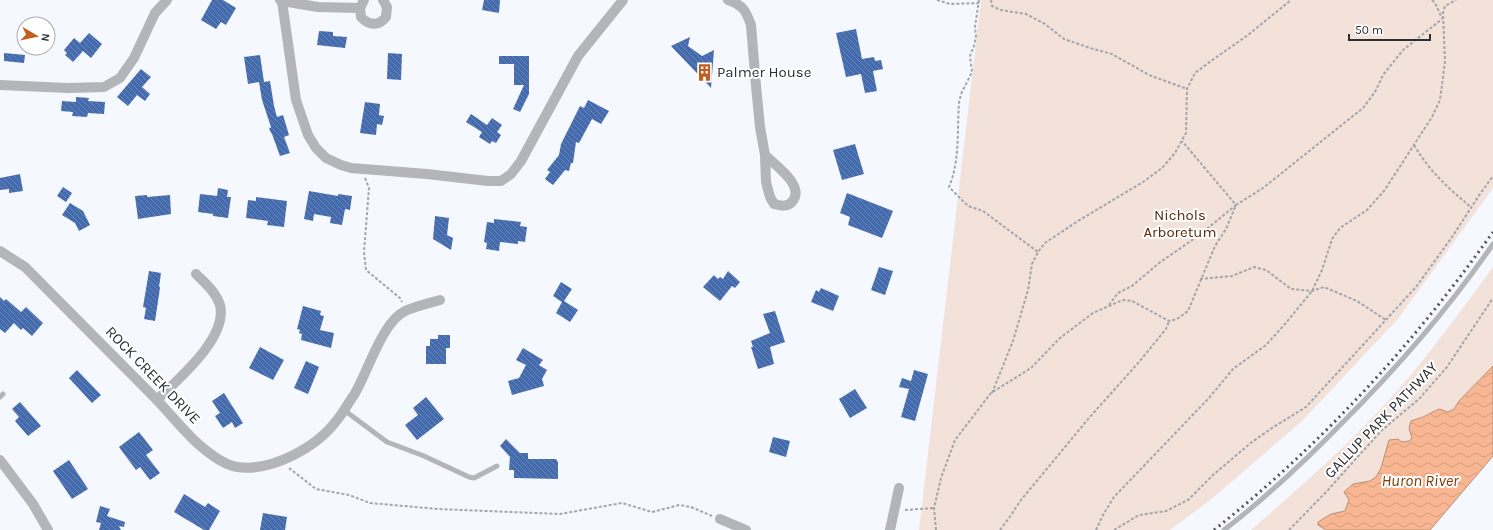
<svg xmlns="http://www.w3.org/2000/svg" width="1493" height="530" viewBox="0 0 1493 530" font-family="Karla,sans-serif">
<defs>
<pattern id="water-waves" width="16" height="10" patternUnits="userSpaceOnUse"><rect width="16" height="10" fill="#f8b692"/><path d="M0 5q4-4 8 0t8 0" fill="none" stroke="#d59d7e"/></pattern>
<pattern id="building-back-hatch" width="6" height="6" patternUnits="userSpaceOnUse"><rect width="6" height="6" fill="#436bad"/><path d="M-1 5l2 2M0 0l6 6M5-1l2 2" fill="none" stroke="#6885b3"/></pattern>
</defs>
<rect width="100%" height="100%" fill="#f5f8fe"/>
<path fill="#f3e2da" d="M981,0h512v188l-96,132 -96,102 -92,79 -39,29h-251z
M1493,267v99l-34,35 -5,8 -6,3 -9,-3 -21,10 -9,9 3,10c-7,6 -14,3 -23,2l-8,28 -5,9 -5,4 -18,3 -9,9 5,7 -4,11 -14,3 -13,11 8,5h-75c55,-48 112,-98 159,-154 29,-35 56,-72 83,-109z"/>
<path fill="url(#water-waves)" stroke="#bb8e75" d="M1493,366v90l-63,74h-104l-8,-5v-3l13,-8 14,-3 4,-11 -5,-8 9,-8 17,-3 6,-4 5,-9 8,-28 9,-1 4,3 7,-1 3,-3 -3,-10 2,-7 12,-4 16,-8 9,3 6,-3 5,-8z"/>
<path fill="url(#building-back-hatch)" d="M212,0h11l13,8 -10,17 -5,-3 -5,7 -15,-9z
M484,0h16l-1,13 -17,-3z
M856,29l6,30 12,-2 1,4 6,-1 2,9 -10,2 4,20 -12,2 -4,-19 -15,3 -10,-44z
M319,31l14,1v4l14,1 -2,11 -28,-3z
M89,33l13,11 -11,14 -8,-7 -10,11 -8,-7 2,-2 -3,-3 10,-12 6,5z
M690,37l-2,9 14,10 12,-6 -3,38 -40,-42z
M4,53l21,2 -1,8 -20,-2z
M388,53l14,1 -1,26 -14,-1z
M260,55l4,27 6,-1 4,25 3,11 6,-2 6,20 -5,2 6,16 -10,3 -8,-22 -3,-5 2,-2 -9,-27 -3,-18 -11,2 -4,-27z
M499,56h30v38l-9,18 -7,-3 11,-24h-10v-21h-15z
M141,69l10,8 -9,10 8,7 -5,7 -8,-6 -9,11 -11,-9z
M76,97l13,1 -1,3 17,1 -1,12 -16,-1 -1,4 -15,-1 1,-4 -12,-1 1,-10 14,1z
M588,100l21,11 -8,13 -9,-5 -13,24 -3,-1 -3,21h-2l-2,8 -4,-1 -12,15 -8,-6 5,-7 -3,-2 12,-15 2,-11 19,-38 4,2z
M365,102l15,2 -1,11 5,1 -2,9 -5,-1 -1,11 -16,-2z
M471,114l16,11 5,-7 10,7 -5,7 4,3 -5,8 -4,-2 -2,3 -11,-7 3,-5 -16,-10z
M855,144l9,30 -22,6 -9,-30z
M20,174l3,17 -14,2v-4l-9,1v-12z
M63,187l9,6 -6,9 -9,-6z
M218,188l10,2 -1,7h4l-3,21 -15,-2v-2l-15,-2 2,-18 17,2z
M309,191l29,5v-2l14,2 -2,14 -5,-1 -3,16 -12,-2 1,-6 -17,-3 -1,7 -9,-2z
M847,193l46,18 -11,27 -34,-13 2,-8 -10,-4z
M147,195v2l23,-2 1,19 -33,5 -3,-23z
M256,197l31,4 -3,26 -17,-2 1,-4 -22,-3 2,-18 8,1z
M70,203l13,8 7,14 -11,6 -4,-8 -13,-8z
M435,216l14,2 -2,17 6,3 -2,12 -18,-11z
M494,219l27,3 -1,4 7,1 -2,15 -7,-1v3l-18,-2 -1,9 -13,-2 1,-6 -3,-1 3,-20 7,1z
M879,267l14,4 -8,24 -14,-5z
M149,271l12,2 -2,14h1l-1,8 -4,26 -11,-2 2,-11 -3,-1z
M728,271l12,11 -5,6 -3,-2 -12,15 -17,-14 11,-12 4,4 2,-2 3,2z
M561,282l11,7 -8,12 14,9 -8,12 -14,-9 6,-11 -9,-6z
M821,288l18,8 -6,15 -22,-9 5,-12 3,2z
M0,297l4,4 2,-2 15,13 5,-5 17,16 -11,13 -9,-8 -2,2 -7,-7 -9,10 -5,-4z
M303,306l18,5 -1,4 4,1 -4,14 14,3 -3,15 -30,-8 1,-6 -3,-1 1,-3 -3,-1z
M775,311l10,31 -15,5 4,17 -16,5 -7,-22h2l-2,-6 19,-8 -7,-19z
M438,335h12v13h-4v16h-20v-18h4v-7h8z
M260,347l24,13 -11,20 -24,-12z
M523,348l20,12 -4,5 8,5 -5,9 2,7 -32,9 -4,-14 11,-3 7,-13 -10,-5z
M306,361l13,6 -11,27 -14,-6z
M77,370l24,25 -9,8 -23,-25z
M914,370l14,4 -13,47 -14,-4 8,-28 -10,-2 3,-9 9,3z
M855,389l12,19 -17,10 -11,-19z
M224,393l19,30 -8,5 -3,-6 -9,6 -8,-12 5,-3 -8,-12z
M426,397l18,22 -27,21 -12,-15 13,-10 -5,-7z
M20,402l21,24 -13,10 -13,-15 4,-4 -7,-8z
M139,432l14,18 -7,5 14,18 -10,7 -10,-13 -4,3 -17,-23z
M773,437l17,4 -4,16 -17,-5z
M506,439l14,14h8v6h28l2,3v17l-44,-1v-8h-5l1,-13 -10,-11z
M69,460l19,29 -16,10 -19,-28z
M184,494l21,13 3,-4 12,8 -11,19h-5l-30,-18z
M100,506l10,3 -3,7 18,6 -1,5 -5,-1 2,4h-22l2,-7 -5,-1z
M263,513l24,4 -2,13h-25z"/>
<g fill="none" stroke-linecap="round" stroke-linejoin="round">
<path stroke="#a2a5aa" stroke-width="2" stroke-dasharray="3 2" stroke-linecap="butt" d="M937,0l13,4 29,-1
M979,0l-4,27 1,9 -2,10 -4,10 2,16 -11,22 -2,9c-2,28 1,58 -10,84l19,19 15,5 55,41
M991,0l1,6 9,4 25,4 19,10 19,15 26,9 22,6 37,21 38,14
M1432,0l3,3 7,15
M1414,145c17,28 33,42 58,63
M365,178l4,10 -5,64 2,18 34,28 2,4
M1200,279l32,-3 22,-9 12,3 25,19 21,2 12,-4 33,14 29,19
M1109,305l9,-12 14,-7 27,-23 39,-27 38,-31 -54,-64
M992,393l21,-52 15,-51 4,-26 6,-12 7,-9 33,-22 65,-39 19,-14 13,-15 11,-20 1,-44 8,-16 16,-12 37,-26 43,-35
M289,468l27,21 33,6 21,8 68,6 122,5 62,-11 30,9 27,-7 12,2 21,9
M905,510l29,-2
M936,530l-2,-22 7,-30 14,-38 36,-47 40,-25 29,-30 33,-25 16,-7 14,-6 9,1 37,20 8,-2 11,-8 27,-65 11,-17 10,-24 27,-17 100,-80 12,-16 8,-17 20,-25 39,-31
M1000,530l9,-12 12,-18 68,-82 50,-56 27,-33 3,-8
M1096,530l7,-15 11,-18 94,-98 25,-30 33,-24 19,-21 27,-33 10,-21 10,-31 8,-11 27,-18 17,-19 48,-74 8,-17 5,-38 -2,-50 2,-6 11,-6
M1114,530l25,-15 27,-4 22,-11 25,-25 39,-33 20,-14 34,-21 110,-120 36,-50 28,-43 13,-18
M1289,530l39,-40 53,-59 38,-32 28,-32 46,-69"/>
<path stroke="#b3b5b8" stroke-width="5" d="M0,397l3,-3
M344,410l43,32 37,14 45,21 5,1 23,-12
M1224,530c43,-33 82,-70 119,-108 55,-55 106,-114 150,-178"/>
<path stroke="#b3b5b8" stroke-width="10" d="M280,0l2,1 14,99 12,35 8,13 10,10 15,7 10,3 76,6 61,7h13l10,-7 10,-13 57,-105 45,-56
M364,0l-4,8 1,9c8,9 18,9 25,0l1,-10 -4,-7
M728,0c15,5 18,11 23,25l5,61 4,41 5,28 1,27 4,15 4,7c7,2 13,3 18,-2 14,-16 -17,-37 -27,-47
M282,1l36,6 42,1
M0,85l68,3 36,-1 16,-9 14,-20 21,-45 12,-13
M0,251l25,16c43,43 85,86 128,129 15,15 28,32 43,46 10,9 28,23 41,25 35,5 80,-20 100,-47 7,-8 11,-17 17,-25 14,-23 28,-73 51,-84 11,-5 24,-8 35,-11
M157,400c21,-21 71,-62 63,-95 -4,-13 -15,-22 -24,-31
M0,460l33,44 15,26
M720,519l26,11
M890,530l9,-42"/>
<path stroke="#515356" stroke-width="3" stroke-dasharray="2 4" stroke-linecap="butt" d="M1214,530c109,-87 198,-184 279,-298"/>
</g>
<defs>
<symbol id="building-bare" viewBox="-9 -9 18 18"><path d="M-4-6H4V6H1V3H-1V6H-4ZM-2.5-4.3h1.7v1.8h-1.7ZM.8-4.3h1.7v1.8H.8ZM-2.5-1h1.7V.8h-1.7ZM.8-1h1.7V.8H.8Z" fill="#c05f1e" stroke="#fff" stroke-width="2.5" paint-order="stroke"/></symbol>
</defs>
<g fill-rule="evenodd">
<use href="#building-bare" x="692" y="60" width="25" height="25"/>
</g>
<g text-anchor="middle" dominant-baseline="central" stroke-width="4" stroke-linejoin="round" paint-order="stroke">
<g font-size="15" fill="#2d2f32" stroke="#fff" text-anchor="start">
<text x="717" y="72">Palmer House</text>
</g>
<g font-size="15" fill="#5d2a07" stroke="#fff">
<text x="1180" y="215">Nichols<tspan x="1180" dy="17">Arboretum</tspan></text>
</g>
<g font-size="15" fill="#2d2f32" stroke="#fff">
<text transform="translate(153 375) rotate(46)">ROCK CREEK DRIVE</text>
<text transform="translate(1381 420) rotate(-46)">GALLUP PARK PATHWAY</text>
</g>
<g font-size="16" font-style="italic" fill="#7f3800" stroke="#fff">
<text x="1420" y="480">Huron River</text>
</g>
</g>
<g transform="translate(36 36) rotate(99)"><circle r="19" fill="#ffffff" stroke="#abacad"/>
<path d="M0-3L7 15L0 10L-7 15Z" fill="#c05f1e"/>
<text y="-6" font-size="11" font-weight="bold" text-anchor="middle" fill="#2d2f32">N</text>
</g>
<path d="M1349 34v6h81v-6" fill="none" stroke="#2d2f32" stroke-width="2"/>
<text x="1355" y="34" font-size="12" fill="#2d2f32" stroke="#ffffff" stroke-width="3" paint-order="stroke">50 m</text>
</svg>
